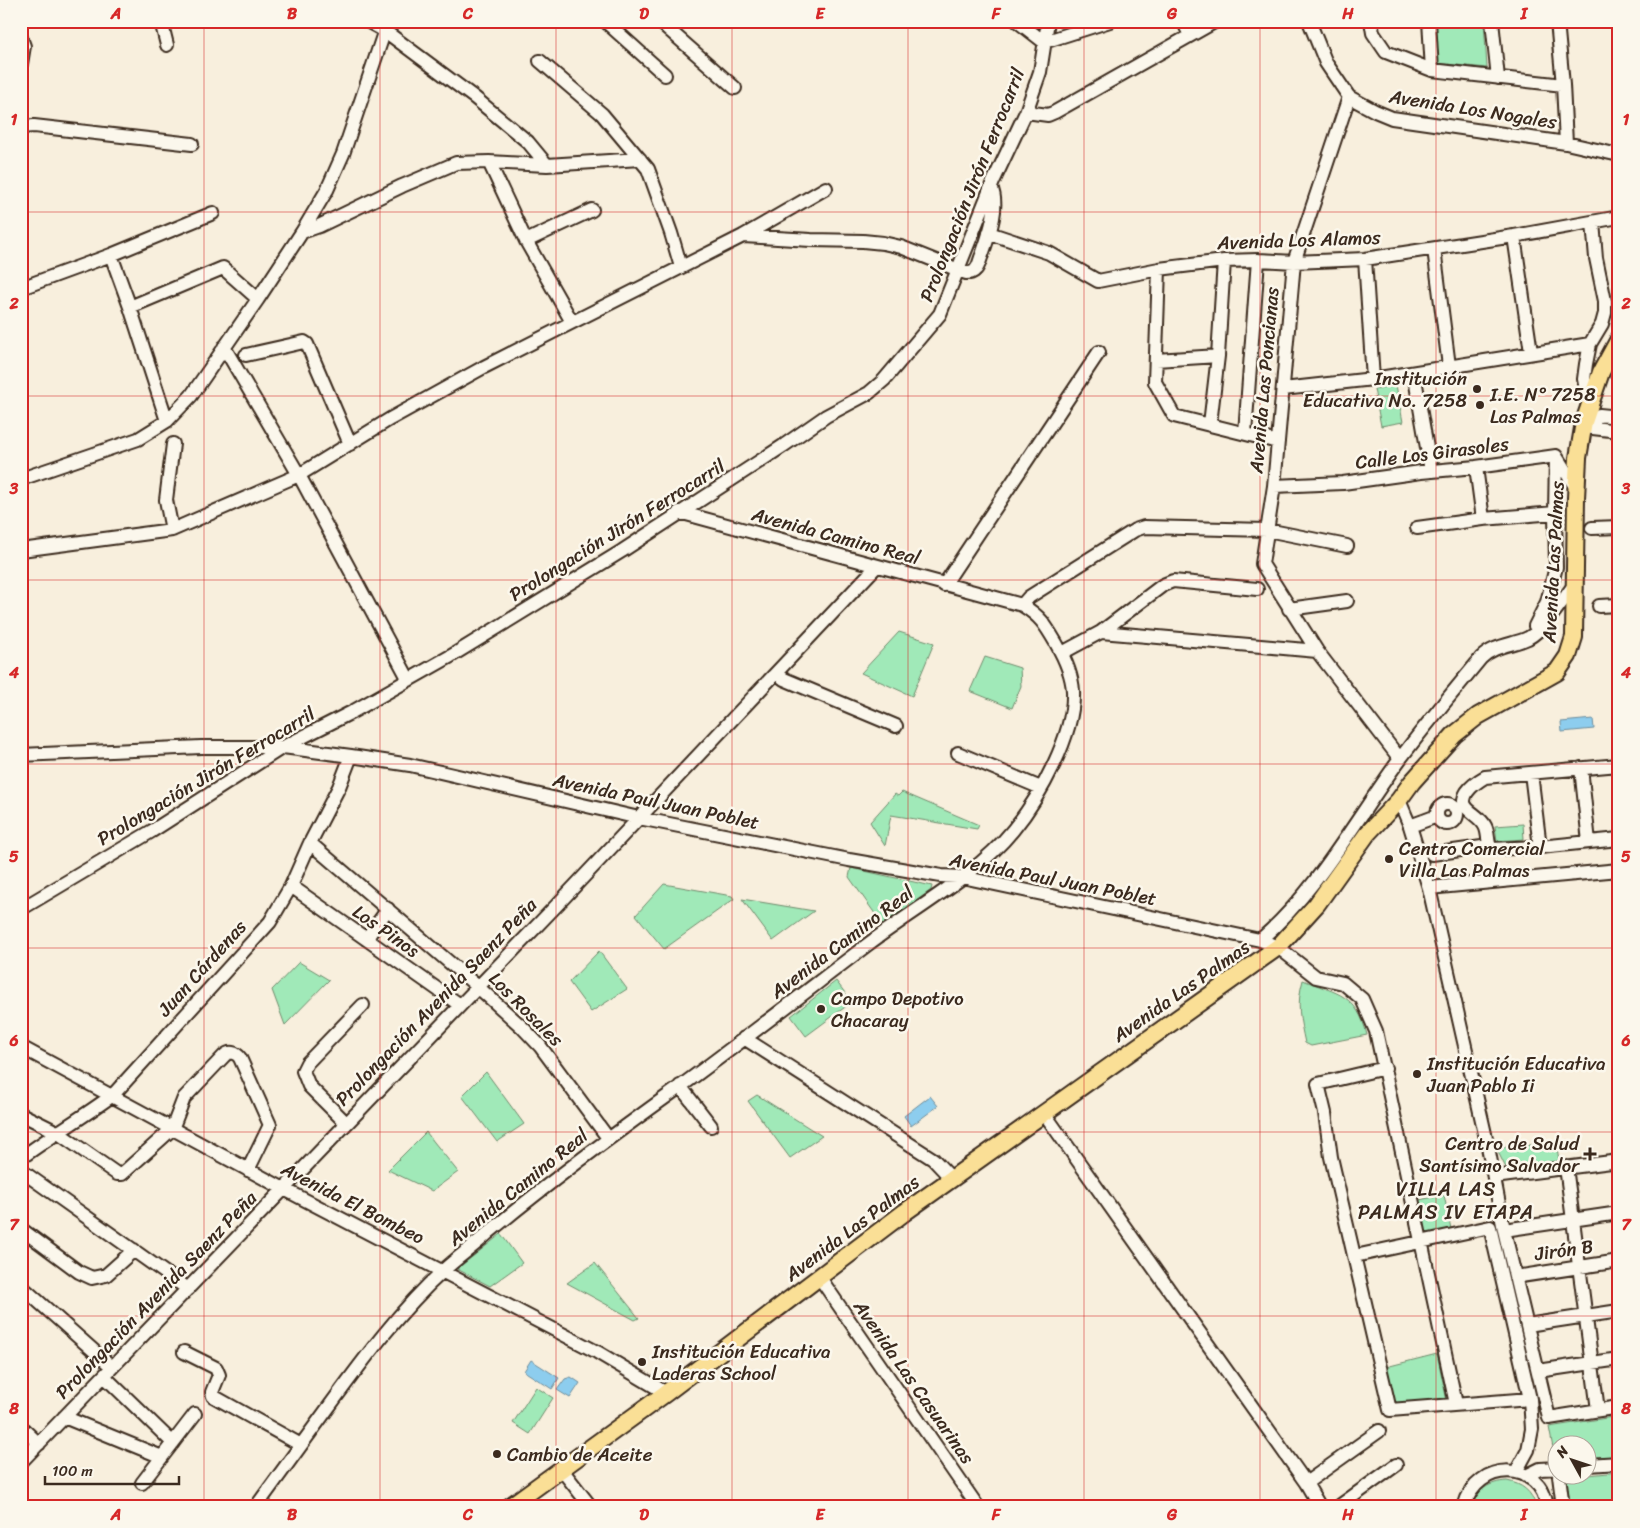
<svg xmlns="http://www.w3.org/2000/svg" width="1640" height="1528" viewBox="0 0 1640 1528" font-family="Sriracha,sans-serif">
<rect width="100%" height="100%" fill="#f8efdd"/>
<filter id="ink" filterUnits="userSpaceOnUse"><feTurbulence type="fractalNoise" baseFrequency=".02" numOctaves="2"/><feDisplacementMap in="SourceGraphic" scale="10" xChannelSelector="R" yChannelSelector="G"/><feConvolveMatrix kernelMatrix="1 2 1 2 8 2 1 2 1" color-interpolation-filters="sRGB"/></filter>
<g filter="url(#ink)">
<path fill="#a0e9b8" stroke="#6e8a6b" d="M1433,21h51l3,47 -51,-5z
M1396,385l7,37 -22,4 -7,-37z
M899,632l35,11 -22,53 -51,-23z
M985,657l35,11 1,18 -9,22 -42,-17z
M902,792l77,33 -2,4 -86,-14 -6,31 -15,-24 25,-28 3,2z
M1523,824l1,15 -27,2 -2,-15z
M851,868l81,18 -1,4 -48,35 -34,-48z
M664,884l68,12 2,3 -70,50 -28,-34z
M742,899l72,12 -41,30z
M599,951l28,38 -36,23 -22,-30z
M299,962l30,18 -44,45 -13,-35z
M1303,980c35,14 54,14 64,55l-56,11 -6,-3c-5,-23 -9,-39 -2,-63z
M836,981l16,21 -46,34 -15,-20z
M486,1072l38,52 -27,18 -35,-46z
M757,1095l65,41 -32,22 -42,-57z
M426,1132l32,40 -26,19 -44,-21z
M1556,1143l4,22 -50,4 -5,-3 -9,-18z
M1444,1195l7,34 -25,6 -7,-35z
M501,1234l21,29 -32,23 -33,-17z
M595,1263l44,55 -4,2 -68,-37z
M1437,1354l10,47 -53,3 -8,-37z
M536,1387l17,11 -23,36 -17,-11z
M1619,1416v42l-31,3v-15h-30l-1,17 -1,1 -7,-37z
M1619,1472v35h-49l-3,-30z
M1507,1481c15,3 25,10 29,26h-64c5,-18 18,-25 35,-26z"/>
<path fill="#8dcdee" stroke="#6c8c9b" d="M1593,719l1,10 -32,3 -1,-10z
M930,1096l8,10 -27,20 -7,-10z
M531,1360l28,18 -7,11 -28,-18z
M571,1377l9,6 -10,15 -13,-8 8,-11z"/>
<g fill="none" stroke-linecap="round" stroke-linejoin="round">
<defs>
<path id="minor" d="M161,21l6,24
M367,21l18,10 90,67 53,44 19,23
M605,21l60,54
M659,21l76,67
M1017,21l27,21 66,-21
M1183,21l7,14
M1309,21l17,42 23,34 26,14 17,7 174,25 53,12
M1371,21l2,12 13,19 46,18 131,15
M1429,21l3,49
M1492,21l6,57
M1557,21l6,64 3,58
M21,38l3,8 -3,18
M540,61l62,53 46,55 23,64 10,34
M21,75v25
M1349,97l-55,165 -20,224 -12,78 55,87 83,108
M1026,112l22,3 7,-3 161,-91
M21,127l13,-1 158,18
M489,162l37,79 46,81
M302,232l17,-6 83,-40 54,-23 33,-1 58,3 93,-6
M989,233l60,20 49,28 61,-12 65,-8 34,-1 36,2 71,-3 149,-23 105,-19
M743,236l68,4 52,1 20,2 18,4 65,26c4,0 7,0 10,-4 3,-3 4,-10 6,-14 7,-20 18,-49 9,-68
M1514,236l17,116
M526,241l66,-31
M1434,249l15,117
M111,255l19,52 37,114
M1365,259l8,120
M1159,269l-4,113 19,34 104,26
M21,288l90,-33 102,-42
M130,307l93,-39 35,31
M224,347l75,128 110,205
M246,355l58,-13 3,2 43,100
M1156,360l62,-4
M1414,373l17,98
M1283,389l90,-10 217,-35
M1589,407l-5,-28 2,-15 4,-20 12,-20 3,-11v-12l-9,-43 -3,-36
M1210,424l8,-68 6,-95
M1584,427l35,4
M1587,427l12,-12 20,2
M1245,433l13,-173
M1476,467l7,52
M21,479l117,-40 29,-18 24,-25 67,-97 44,-67 25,-42 16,-36 45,-133
M1274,486l69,-3 78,-11 55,-5 80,-11 20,32
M1417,528l66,-9 72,-6
M1592,528l27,-1
M172,530l-6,-30 7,-56
M21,550l151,-20 127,-55 91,-56 94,-52 259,-131 83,-48
M944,585l155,-233
M1022,605l7,-8 106,-67 9,-3 123,3 80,16
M1599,606l20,-1
M1289,609l58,-8
M1535,626l12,-24 9,-35 -1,-54 1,-57
M1101,632l216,19
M1062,653l39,-21 62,-47 10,-4 84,8
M776,673l8,6 112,47
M958,753l83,35
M21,755l180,-8h82l68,9 59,9 229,53 210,42 92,16 21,1 298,63 18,7 38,30 27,6 19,16 14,32 80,373
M1619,765l-134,12c-7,4 -13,8 -18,15 -11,18 11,20 18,34 4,7 2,17 6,23l49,-2 79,-8
M1581,768l8,74
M1531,773l9,74
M1399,800l11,26 19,62 59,259 16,83 45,188 70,-11
M1437 814a10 10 0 1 1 20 0a10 10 0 1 1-20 0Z
M1410,826l27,-10
M310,843l168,144 44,40 18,19 68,92
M1432,854l57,-8
M291,886l169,119
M1429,888l190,-18
M21,909l131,-78 131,-84 69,-35 99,-56 171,-105 161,-105 43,-30 43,-23 15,-13 56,-66 53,-132 33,-70 14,-40 8,-51
M366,939l22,-30
M1260,940c59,-51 95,-120 140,-181 26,-35 54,-68 81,-101 13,-13 32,-13 47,-20 16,-8 36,-40 47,-54
M744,1038l189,121 18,19
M21,1047l263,142 313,163 69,41
M1385,1068l-67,16 7,29 6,44 59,253 140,-11
M680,1086l31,40
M1044,1113l262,370 14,24
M21,1114l36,18 60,42h5l50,-45 12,-31 40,-42c5,-5 12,-4 16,2l30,67 -22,45
M346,1123l-37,-37 -6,-15 4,-8 56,-58
M21,1158c30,-22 62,-41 92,-63l157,-173 21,-36 19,-43 29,-56 12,-31
M1566,1167l32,243
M26,1174l162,115
M1494,1177l125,-16
M21,1229l58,43 13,6 14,-3 28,-25
M1504,1230l115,-17
M1355,1256l135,-29 40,172 2,30 -4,21 -12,22
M1515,1277l104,-16
M820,1278l158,229
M21,1286l91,81
M1527,1325l92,-14
M184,1352l32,16 3,7 -7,17 1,4 88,49
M1538,1371l81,-12
M104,1376l69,67
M64,1417l98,40
M21,1427l18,17
M21,1462l535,-556 320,-339
M1588,1465l31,-2
M562,1470l29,37
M1526,1476l14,-7 18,-1
M1559,1476l4,31
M142,1483l53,-69
M1306,1483l73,-52
M256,1507c24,-33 48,-66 72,-99 36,-49 71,-97 116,-138 14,-13 30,-24 44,-37 61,-51 125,-98 189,-144 64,-47 127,-96 190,-144 47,-36 109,-69 146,-115 27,-33 62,-96 60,-139 -1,-17 -9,-34 -17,-48 -11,-19 -15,-26 -34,-38l-343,-93
M1338,1507l58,-42
M1464,1507c13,-49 78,-46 83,0"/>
<path id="major" d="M509,1507l157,-114 239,-181 373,-265 39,-43 50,-70 32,-34 13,-18 42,-47 24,-19 79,-44 11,-16 6,-19 2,-139 2,-40 6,-36 17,-50 18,-33"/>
</defs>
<use href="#minor" stroke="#3b2a1e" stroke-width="16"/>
<use href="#major" stroke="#3b2a1e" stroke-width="20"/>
<use href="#minor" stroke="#fbf7ec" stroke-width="12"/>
<use href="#major" stroke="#fadf96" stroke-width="16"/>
</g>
</g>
<path fill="none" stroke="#d62828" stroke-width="1" stroke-opacity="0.55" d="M204,21v1486M380,21v1486M556,21v1486M732,21v1486M908,21v1486M1084,21v1486M1260,21v1486M1436,21v1486M21,212h1598M21,396h1598M21,580h1598M21,764h1598M21,948h1598M21,1132h1598M21,1316h1598"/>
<g fill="#3b2a1e" stroke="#fbf7ec" stroke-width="2">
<circle cx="1477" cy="389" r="5"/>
<circle cx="1480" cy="405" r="5"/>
<circle cx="1389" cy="859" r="5"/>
<circle cx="821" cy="1009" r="5"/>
<circle cx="1417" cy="1074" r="5"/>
<path d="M1587.5 1146.5h5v5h5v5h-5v5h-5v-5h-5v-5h5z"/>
<circle cx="642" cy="1362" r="5"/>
<circle cx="497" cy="1454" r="5"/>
</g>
<g text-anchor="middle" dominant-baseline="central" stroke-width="5" stroke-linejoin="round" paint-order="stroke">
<g font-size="19" fill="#3b2a1e" stroke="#fbf7ec">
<text transform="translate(1473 109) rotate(9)">Avenida Los Nogales</text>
<text transform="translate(972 185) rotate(-68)">Prolongación Jirón Ferrocarril</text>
<text transform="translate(1299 240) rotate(-2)">Avenida Los Alamos</text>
<text transform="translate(1264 380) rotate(-85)">Avenida Las Poncianas</text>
<text transform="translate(1432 453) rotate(-7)">Calle Los Girasoles</text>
<text transform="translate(617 530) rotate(-32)">Prolongación Jirón Ferrocarril</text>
<text transform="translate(836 536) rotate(15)">Avenida Camino Real</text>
<text transform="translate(1553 562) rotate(-87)">Avenida Las Palmas</text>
<text transform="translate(206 776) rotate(-31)">Prolongación Jirón Ferrocarril</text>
<text transform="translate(656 801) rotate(12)">Avenida Paul Juan Poblet</text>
<text transform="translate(1053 879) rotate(11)">Avenida Paul Juan Poblet</text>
<text transform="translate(386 931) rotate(35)">Los Pinos</text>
<text transform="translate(842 942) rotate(-37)">Avenida Camino Real</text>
<text transform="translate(202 968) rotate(-48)">Juan Cárdenas</text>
<text transform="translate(1181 991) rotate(-35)">Avenida Las Palmas</text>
<text transform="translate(436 1002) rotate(-46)">Prolongación Avenida Saenz Peña</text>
<text transform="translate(526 1009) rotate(45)">Los Rosales</text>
<text transform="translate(518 1187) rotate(-39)">Avenida Camino Real</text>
<text transform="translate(353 1203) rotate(27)">Avenida El Bombeo</text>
<text transform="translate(852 1228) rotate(-37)">Avenida Las Palmas</text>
<text transform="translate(1564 1250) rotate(-8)">Jirón B</text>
<text transform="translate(156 1295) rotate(-46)">Prolongación Avenida Saenz Peña</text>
<text transform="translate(914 1382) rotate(55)">Avenida Las Casuarinas</text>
</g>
<g font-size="19" fill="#3b2a1e" stroke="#fbf7ec" text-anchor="start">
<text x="1467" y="378" text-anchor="end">Institución<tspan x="1467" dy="22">Educativa No. 7258</tspan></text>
<text x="1490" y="394">I.E. N° 7258<tspan x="1490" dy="22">Las Palmas</tspan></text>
<text x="1399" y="848">Centro Comercial<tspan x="1399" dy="22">Villa Las Palmas</tspan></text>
<text x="831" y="998">Campo Depotivo<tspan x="831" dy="22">Chacaray</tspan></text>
<text x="1427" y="1063">Institución Educativa<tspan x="1427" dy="22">Juan Pablo Ii</tspan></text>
<text x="1579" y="1143" text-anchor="end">Centro de Salud<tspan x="1579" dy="22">Santísimo Salvador</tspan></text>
<text x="652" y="1351">Institución Educativa<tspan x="652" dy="22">Laderas School</tspan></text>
<text x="507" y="1454">Cambio de Aceite</text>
</g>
<g font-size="20" letter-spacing="1" fill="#3b2a1e" stroke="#fbf7ec">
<text x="1446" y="1189">VILLA LAS<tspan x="1446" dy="23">PALMAS IV ETAPA</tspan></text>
</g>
</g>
<rect width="1640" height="1528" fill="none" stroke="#fbf7ec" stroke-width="55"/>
<g transform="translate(1572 1460) rotate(310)"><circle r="24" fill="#fbf7ec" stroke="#aea59a"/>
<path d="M0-4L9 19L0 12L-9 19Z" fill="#3b2a1e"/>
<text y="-8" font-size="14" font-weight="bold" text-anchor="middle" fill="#3b2a1e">N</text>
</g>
<path d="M45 1476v8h134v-8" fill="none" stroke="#3b2a1e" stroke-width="2.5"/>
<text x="52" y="1476" font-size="15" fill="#3b2a1e" stroke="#fbf7ec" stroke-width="4" paint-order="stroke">100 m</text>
<rect x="28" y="28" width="1584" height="1472" fill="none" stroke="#d62828" stroke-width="2"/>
<g font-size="16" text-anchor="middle" font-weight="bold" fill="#d62828">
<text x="116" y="19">A</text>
<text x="292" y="19">B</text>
<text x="468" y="19">C</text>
<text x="644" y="19">D</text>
<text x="820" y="19">E</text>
<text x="996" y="19">F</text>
<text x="1172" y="19">G</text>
<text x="1348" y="19">H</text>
<text x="1524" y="19">I</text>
<text x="14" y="125">1</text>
<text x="1626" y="125">1</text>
<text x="14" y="309">2</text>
<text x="1626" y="309">2</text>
<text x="14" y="494">3</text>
<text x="1626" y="494">3</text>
<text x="14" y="678">4</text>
<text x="1626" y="678">4</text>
<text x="14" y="862">5</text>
<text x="1626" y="862">5</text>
<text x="14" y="1046">6</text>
<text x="1626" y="1046">6</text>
<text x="14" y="1230">7</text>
<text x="1626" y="1230">7</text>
<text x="14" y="1414">8</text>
<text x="1626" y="1414">8</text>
<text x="116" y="1520">A</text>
<text x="292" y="1520">B</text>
<text x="468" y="1520">C</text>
<text x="644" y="1520">D</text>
<text x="820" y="1520">E</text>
<text x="996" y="1520">F</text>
<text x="1172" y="1520">G</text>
<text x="1348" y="1520">H</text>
<text x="1524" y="1520">I</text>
</g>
</svg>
